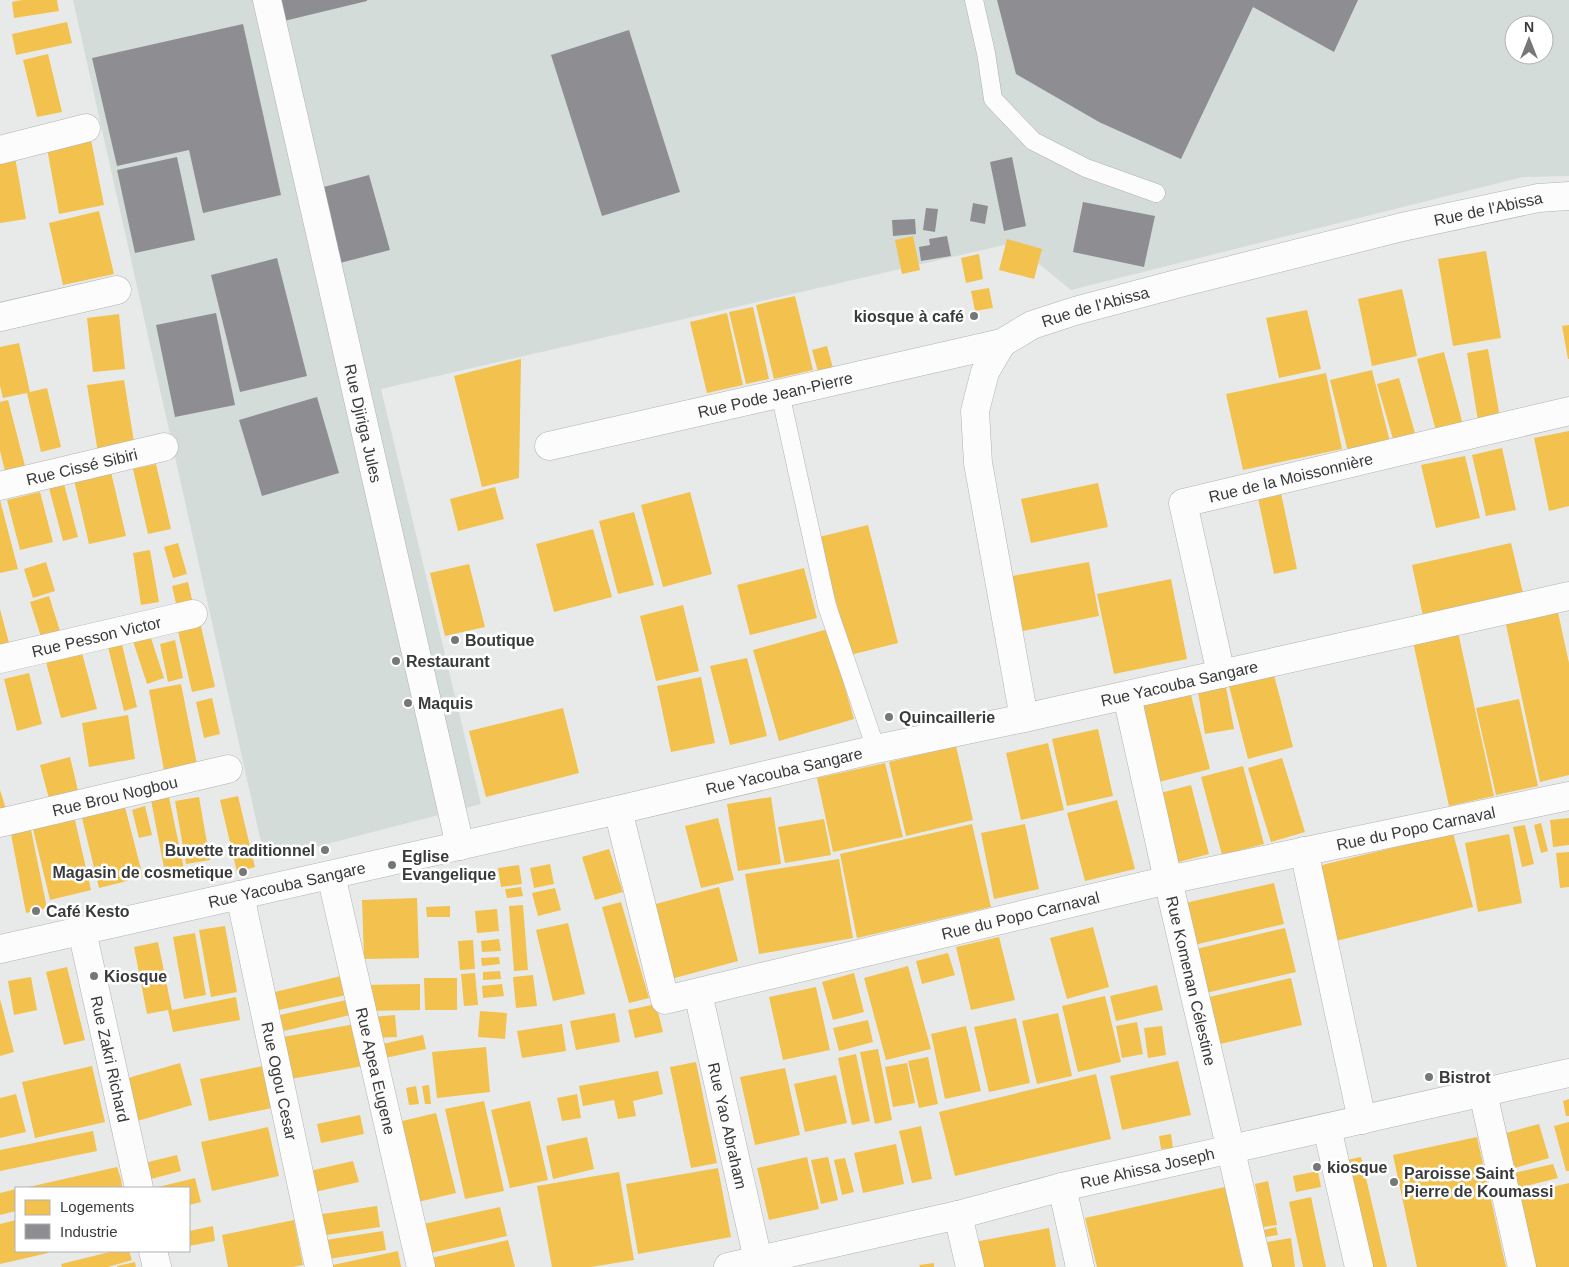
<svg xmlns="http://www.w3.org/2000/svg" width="1569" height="1267" viewBox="0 0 1569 1267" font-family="Helvetica,sans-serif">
<rect width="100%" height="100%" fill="#e8eae9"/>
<path fill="#d4dcd9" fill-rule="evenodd" d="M73,0h1496v176l-46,1 -452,113 -58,-47 -632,146 100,415 -216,56zM1514,25h30v30h-30z"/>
<path fill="#f2c14e" d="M22,0h35l2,11 -45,7 -2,-16z
M67,22l5,21 -56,12 -4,-21z
M48,54l14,58 -25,5 -14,-57z
M90,135l14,70 -45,9 -13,-71z
M15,157l11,62 -26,4v-63z
M99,211l15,63 -51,11 -14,-62z
M913,236l7,34 -18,4 -7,-34z
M1007,239l35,10 -8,30 -35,-9z
M1486,251l15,87 -48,8 -15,-87z
M979,254l4,25 -17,4 -5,-25z
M989,288l4,20 -18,3 -4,-20z
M1402,289l15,67 -45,10 -14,-67z
M795,296l18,74 -39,9 -18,-74z
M753,307l16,72 -23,5 -17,-72z
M1307,310l14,59 -42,9 -13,-60z
M727,313l16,72 -36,8 -17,-71z
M119,314l6,55 -32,3 -6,-54z
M1569,325v34h-1l-6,-33z
M19,343l11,49 17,-4 14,59 -20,5 -14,-59 -24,5 -3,-12v-39z
M827,346l6,22 -15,4 -6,-22z
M1488,349l12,69 -22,3 -11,-68z
M1444,352l20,77 -27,6 -20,-76z
M521,359l-2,119 -37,9 -28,-111z
M1372,370l18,72 -42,10 -18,-72z
M1326,373l16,76 -99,21 -17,-76z
M1399,378l16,55 -22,6 -16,-55z
M124,380l11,68 -37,5 -11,-68z
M8,400l18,70 -20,5 -6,-24v-49z
M1569,431v75l-20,5 -15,-73z
M1502,448l14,62 -30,6 -14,-61z
M1465,456l15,62 -44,10 -15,-63z
M156,464l15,65 -23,5 -15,-65z
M111,472l15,64 -37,8 -15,-64z
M1098,483l10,44 -77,16 -10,-44z
M64,484l14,53 -15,4 -14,-53z
M495,487l9,32 -46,12 -8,-32z
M40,492l13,50 -33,8 -13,-50z
M690,492l22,82 -49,13 -22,-82z
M1281,493l16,76 -23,5 -16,-76z
M0,500l18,69 -18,4z
M634,512l20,73 -36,9 -19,-73z
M868,525l30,118 -48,12 -31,-118z
M593,529l19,68 -58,15 -18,-68z
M178,543l9,31 -14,4 -9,-31z
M1511,543l12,50 -100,23 -11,-51z
M150,550l9,52 -18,3 -8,-52z
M46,562l9,29 -22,7 -9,-29z
M1089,562l10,54 -76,15 -11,-55z
M469,564l16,63 -40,9 -15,-63z
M804,568l13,50 -67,17 -13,-50z
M1171,579l16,80 -73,15 -17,-80z
M188,582l5,22 -16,4 -5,-22z
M49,596l11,35 -19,6 -11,-35z
M683,605l16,66 -43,10 -16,-65z
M1557,608l12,55v112l-29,7 -35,-162z
M0,609l9,34 -9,2z
M200,622l15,65 -23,5 -15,-65z
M828,629l26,90 -75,22 -26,-91z
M1458,632l36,164 -45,10 -36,-164z
M150,635l14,43 -17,6 -14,-43z
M120,636l17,71 -13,4 -18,-72z
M175,640l8,38 -15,4 -8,-38z
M82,653l15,56 -36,9 -15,-56z
M747,658l20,78 -37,9 -20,-79z
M29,673l13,51 -25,7 -13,-52z
M1274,675l19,72 -45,12 -19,-73z
M701,677l14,66 -44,9 -14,-66z
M181,684l16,80 -33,6 -15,-80z
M1226,687l8,42 -29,5 -7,-42z
M1190,691l20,78 -55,14 -20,-77z
M212,698l8,36 -16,4 -8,-36z
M1519,699l19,87 -42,9 -20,-87z
M563,708l16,65 -93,24 -17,-66z
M128,715l7,44 -46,8 -7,-44z
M1098,729l15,67 -46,10 -15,-67z
M1048,743l16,67 -43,10 -15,-67z
M956,746l17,74 -67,16 -17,-74z
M70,757l10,42 -29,7 -11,-41z
M1282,758l23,74 -34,10 -23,-74z
M885,763l18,74 -70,15 -16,-74z
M1243,766l21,78 -42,11 -21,-78z
M1191,785l18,69 -34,9 -18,-69z
M0,790l6,19 -6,1z
M238,796l17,71 -18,5 -17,-72z
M169,797l16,77 -19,4 -15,-78z
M199,797l11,63 -24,4 -11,-63z
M771,797l10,67 -43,7 -11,-67z
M1117,800l18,69 -50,12 -18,-68z
M145,806l7,29 -13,3 -7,-28z
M125,807l18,70 -44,11 -17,-70z
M718,818l16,62 -33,8 -16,-62z
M1569,818v27l-16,2 -3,-27z
M824,819l7,36 -46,8 -7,-36z
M75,820l16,70 -41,10 -17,-71z
M1541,823l7,28 -7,2 -7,-28z
M972,824l19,83 -134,31 -17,-84z
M1025,824l14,65 -45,10 -13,-66z
M1525,825l9,39 -12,3 -9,-40z
M31,830l16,78 -21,5 -15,-79z
M1453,833l20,74 -141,35 -18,-75z
M1509,834l13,69 -44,9 -13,-69z
M609,849l14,43 -28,8 -13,-43z
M1569,852v35l-9,1 -4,-35z
M839,859l14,79 -94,16 -14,-80z
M550,864l4,20 -20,4 -4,-20z
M519,865l3,19 -21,3 -3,-19z
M1274,883l10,41 -90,21 -9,-42z
M521,887l2,9 -16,2 -2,-9z
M719,887l19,74 -67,18 -19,-74z
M555,888l6,22 -23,6 -6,-23z
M417,898l2,60 -55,1 -2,-59z
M621,902l28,96 -20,5 -27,-96z
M523,905l5,65 -14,1 -5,-65z
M450,906v11h-23l-1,-10z
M497,909l2,22 -22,2 -2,-22z
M568,923l17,71 -32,7 -17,-71z
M225,926l12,66 -26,5 -12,-67z
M1093,927l16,60 -42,12 -17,-61z
M1285,928l11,44 -90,21 -10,-44z
M195,933l11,62 -22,4 -11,-62z
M999,937l16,63 -44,10 -15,-63z
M499,939l2,12 -19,1 -1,-11z
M473,940l2,29 -15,1 -2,-29z
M158,942l14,68 64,-13 4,23 -67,12 -5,-22 -21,4 -13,-67z
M948,953l7,22 -33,9 -6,-23z
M499,957l1,7 -18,2 -1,-8z
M908,966l23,83 -45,11 -22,-82z
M67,967l18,73 -21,5 -18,-73z
M500,971l1,8 -18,1v-8z
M475,973l3,32 -14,1 -3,-32z
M854,973l10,39 -31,8 -11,-38z
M533,975l4,31 -21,2 -3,-31z
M341,976l5,19 -67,15 -4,-18z
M31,977l6,33 -23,5 -6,-34z
M424,978h33v32h-32z
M1291,978l11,47 -82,19 -11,-47z
M420,984v26l-55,1 -1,-26z
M502,984l2,12 -21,2 -1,-12z
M1157,985l6,25 -47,11 -6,-25z
M816,987l14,63 -47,10 -14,-63z
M1105,996l16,66 -43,10 -16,-66z
M0,999l14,53 -14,4z
M346,1000l4,15 -66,16 -4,-16z
M656,1004l7,28 -28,6 -7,-28z
M480,1011l27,2 -2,26 -27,-2z
M615,1013l5,29 -44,8 -6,-29z
M1058,1013l14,63 -35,8 -15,-63z
M395,1015l2,22 -25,1 -1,-21z
M1016,1018l14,65 -41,9 -15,-65z
M868,1020l5,22 -34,9 -6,-23z
M1137,1022l6,32 -21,4 -6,-32z
M355,1024l8,42 -72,13 -8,-42z
M562,1024l4,27 -44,7 -5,-27z
M966,1026l15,65 -36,8 -14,-65z
M1162,1026l4,29 -18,3 -4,-30z
M423,1035l3,14 -45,10 -3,-14z
M486,1047l4,45 -53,6 -5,-46z
M878,1049l14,71 -17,4 -15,-72z
M856,1054l14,67 -18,4 -14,-67z
M928,1057l10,47 -19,4 -11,-47z
M1178,1061l13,54 -69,15 -12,-54z
M696,1062l21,101 -26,5 -21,-101z
M180,1063l12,42 -58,17 -13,-42z
M907,1063l8,40 -22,4 -8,-40z
M92,1066l13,56 -70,16 -13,-56z
M263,1066l9,42 -63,13 -9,-42z
M785,1068l15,67 -45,10 -15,-68z
M658,1071l5,23 -30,7 3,15 -18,3 -4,-19 -31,6 -4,-20z
M1096,1074l15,65 -156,37 -16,-64z
M836,1075l11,48 -42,9 -11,-48z
M429,1085l2,19h-6l-3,-18z
M416,1086l3,18 -10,1 -3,-17z
M16,1094l10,38 -26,6v-40z
M577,1094l4,24 -19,3 -5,-23z
M1569,1099v17h-3l-3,-15z
M484,1101l20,90 -39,8 -20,-90z
M530,1101l18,79 -38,8 -19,-78z
M436,1113l20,80 -38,9 -20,-80z
M360,1115l4,19 -43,9 -4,-19z
M1569,1122v49h-3l-12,-45z
M1539,1124l10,34 -34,10 -9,-35z
M921,1126l11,53 -20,4 -13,-52z
M268,1127l11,49 -67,15 -11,-49z
M93,1131l4,20 -97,20v-21z
M1171,1134l2,14 -12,1 -2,-13z
M587,1137l7,32 -41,10 -7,-33z
M1477,1137l29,130h-89l-24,-112z
M896,1144l8,40 -41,9 -9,-40z
M177,1155l4,16 -41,11 -4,-17z
M807,1157l12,52 -50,11 -12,-52z
M828,1157l10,43 -17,4 -10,-44z
M1361,1157l26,110h-25l-25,-105z
M845,1158l9,34 -12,3 -8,-35z
M353,1161l6,21 -53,12 -5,-21z
M1553,1164l5,14 -40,10 -4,-15z
M117,1167l4,12 1,8 -6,1h-92z
M718,1168l13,69 -93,17 -12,-70z
M1318,1171l3,16 -25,5 -3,-16z
M619,1172l15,88 -43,7h-39l-15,-81z
M195,1178l6,24 -12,3v-17h-35z
M1268,1181l9,44 -14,2 -8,-43z
M1569,1183v84h-34l-17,-72z
M1225,1187l18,80h-146l-12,-49z
M16,1189v22l-16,4v-22z
M1311,1197l15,70h-23l-14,-65z
M377,1206l3,21 -67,10 -4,-21z
M500,1207l7,29 -81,18 -7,-29z
M16,1220v31h31l1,2 -48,11v-40z
M294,1220l9,45 -10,2h-65l-6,-32z
M213,1226l2,15 -26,5v-15z
M1276,1227l2,8 -13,2 -1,-7z
M1049,1228l7,39h-77l-5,-25z
M383,1231l3,19 -64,10 -3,-19z
M1291,1238l4,29h-24l-4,-25z
M508,1240l7,27h-86l-2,-8z
M114,1251h15l3,9 -24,7h-46l-1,-3z
M398,1251l3,16h-73v-1z
M135,1262l1,5h-19v-1z
M934,1263v4h-14l-1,-2z"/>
<path fill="#8d8d92" d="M278,0h89v1l-83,20z
M997,0h361l-24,52 -81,-45 -72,152 -82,-37 -83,-48z
M243,24l38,171 -78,18 -14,-63 -72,16 -25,-108z
M629,30l51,162 -78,24 -51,-161z
M177,157l18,83 -60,13 -18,-83z
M1012,157l14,69 -22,5 -14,-69z
M369,175l21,75 -50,13 -20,-75z
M1083,202l72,14 -11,51 -71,-15z
M973,203l15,3 -3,18 -15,-3z
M926,208l12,1 -3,23 -12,-2z
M915,219l1,15 -23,2 -1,-16z
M947,236l4,20 -30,5 -2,-14 11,-2 -1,-6z
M277,258l30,118 -67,16 -29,-117z
M216,313l19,92 -60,12 -19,-92z
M317,397l22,76 -77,23 -23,-76z"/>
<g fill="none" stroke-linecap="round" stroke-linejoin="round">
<defs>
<path id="lane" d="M974,0l12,53 7,46 40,42 53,27 70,25
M780,393l47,213 49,143"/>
<g id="street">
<path id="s1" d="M267,0l193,846"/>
<path d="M0,150l86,-22"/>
<path d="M0,317l117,-27"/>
<path id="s2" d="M549,446l453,-103"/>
<path id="s3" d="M0,486l164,-39"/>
<path id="s4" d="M0,659l193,-45"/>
<path id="s5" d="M1221,674l-38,-171 386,-92"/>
<path id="s6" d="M1127,696l41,184 90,387"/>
<path id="s7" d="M1024,718l-46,-255 -3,-52 10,-39 17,-29 30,-18 43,-14 105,-28 222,-56 136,-29 31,-2"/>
<path id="s8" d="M618,810l47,190 503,-120 401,-84"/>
<path id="s9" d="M0,823l228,-54"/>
<path d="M1304,851l58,269"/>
<path id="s10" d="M331,875l90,392"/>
<path id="s11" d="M240,895l79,372"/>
<path id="s12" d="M82,931l57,257"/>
<path id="s13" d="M0,949l618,-139 258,-61 148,-31 545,-122"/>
<path id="s14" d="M698,993l60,267"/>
<path d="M1483,1093l39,174"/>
<path d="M1327,1128l32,139"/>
<path d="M1062,1187l18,80"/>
<path d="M958,1215l12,52"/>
<path d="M153,1251l4,16"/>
<path id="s15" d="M728,1267l230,-52 104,-28 507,-114"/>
</g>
</defs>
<use href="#lane" stroke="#b0b2b1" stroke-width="19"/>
<use href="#street" stroke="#b0b2b1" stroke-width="29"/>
<use href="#lane" stroke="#fcfcfc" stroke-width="18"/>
<use href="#street" stroke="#fcfcfc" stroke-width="28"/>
</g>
<g fill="#767877" stroke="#fff" stroke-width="2">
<circle cx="974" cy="316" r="5"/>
<circle cx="455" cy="640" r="5"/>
<circle cx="396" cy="661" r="5"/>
<circle cx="408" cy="703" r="5"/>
<circle cx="889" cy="717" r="5"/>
<circle cx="325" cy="850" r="5"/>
<circle cx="392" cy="865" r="5"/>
<circle cx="243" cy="872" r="5"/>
<circle cx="36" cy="911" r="5"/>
<circle cx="94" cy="976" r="5"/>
<circle cx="1429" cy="1077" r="5"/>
<circle cx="1317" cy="1167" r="5"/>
<circle cx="1394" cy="1182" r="5"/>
</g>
<g text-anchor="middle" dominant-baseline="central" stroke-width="5" stroke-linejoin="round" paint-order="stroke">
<g font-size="16" fill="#393b3a" stroke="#fff">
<text stroke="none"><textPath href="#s7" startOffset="891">Rue de l'Abissa</textPath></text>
<text stroke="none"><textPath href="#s7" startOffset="486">Rue de l'Abissa</textPath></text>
<text stroke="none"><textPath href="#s2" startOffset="232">Rue Pode Jean-Pierre</textPath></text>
<text stroke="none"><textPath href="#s1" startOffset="434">Rue Djiriga Jules</textPath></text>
<text stroke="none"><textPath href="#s3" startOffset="84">Rue Cissé Sibiri</textPath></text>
<text stroke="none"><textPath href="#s5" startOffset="286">Rue de la Moissonnière</textPath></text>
<text stroke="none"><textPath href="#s4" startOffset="99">Rue Pesson Victor</textPath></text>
<text stroke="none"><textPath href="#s13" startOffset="1209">Rue Yacouba Sangare</textPath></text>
<text stroke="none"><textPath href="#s13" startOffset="804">Rue Yacouba Sangare</textPath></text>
<text stroke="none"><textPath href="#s9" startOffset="118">Rue Brou Nogbou</textPath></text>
<text stroke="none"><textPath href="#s8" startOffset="966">Rue du Popo Carnaval</textPath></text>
<text stroke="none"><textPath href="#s13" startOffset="294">Rue Yacouba Sangare</textPath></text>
<text stroke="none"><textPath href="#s8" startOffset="561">Rue du Popo Carnaval</textPath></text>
<text stroke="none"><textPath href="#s6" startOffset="292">Rue Komenan Célestine</textPath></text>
<text stroke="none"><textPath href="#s12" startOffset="131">Rue Zakri Richard</textPath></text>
<text stroke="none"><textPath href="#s10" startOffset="201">Rue Apea Eugene</textPath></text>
<text stroke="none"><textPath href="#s11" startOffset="190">Rue Ogou Cesar</textPath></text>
<text stroke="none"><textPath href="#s14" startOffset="136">Rue Yao Abraham</textPath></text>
<text stroke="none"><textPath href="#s15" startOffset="431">Rue Ahissa Joseph</textPath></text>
</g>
<g font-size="16" font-weight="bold" fill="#393b3a" stroke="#fff" text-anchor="start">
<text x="964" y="316" text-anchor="end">kiosque à café</text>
<text x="465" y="640">Boutique</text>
<text x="406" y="661">Restaurant</text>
<text x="418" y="703">Maquis</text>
<text x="899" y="717">Quincaillerie</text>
<text x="315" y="850" text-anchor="end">Buvette traditionnel</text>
<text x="402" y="856">Eglise<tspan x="402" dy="18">Evangelique</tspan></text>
<text x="233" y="872" text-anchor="end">Magasin de cosmetique</text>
<text x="46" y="911">Café Kesto</text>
<text x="104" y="976">Kiosque</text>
<text x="1439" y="1077">Bistrot</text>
<text x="1327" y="1167">kiosque</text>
<text x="1404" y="1173">Paroisse Saint<tspan x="1404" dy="18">Pierre de Koumassi</tspan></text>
</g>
</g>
<rect x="15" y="1187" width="175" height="65" fill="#ffffff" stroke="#b0b1b0"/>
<rect x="25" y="1200" width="25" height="15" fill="#f2c14e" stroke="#b0b1b0"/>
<text x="60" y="1212" font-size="15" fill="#393b3a">Logements</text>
<rect x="25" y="1224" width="25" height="15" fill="#8d8d92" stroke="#b0b1b0"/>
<text x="60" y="1237" font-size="15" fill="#393b3a">Industrie</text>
<g transform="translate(1529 40)"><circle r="24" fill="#ffffff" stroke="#b0b1b0"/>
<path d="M0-4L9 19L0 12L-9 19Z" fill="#767877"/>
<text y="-8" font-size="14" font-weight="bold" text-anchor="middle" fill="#393b3a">N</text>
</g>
</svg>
